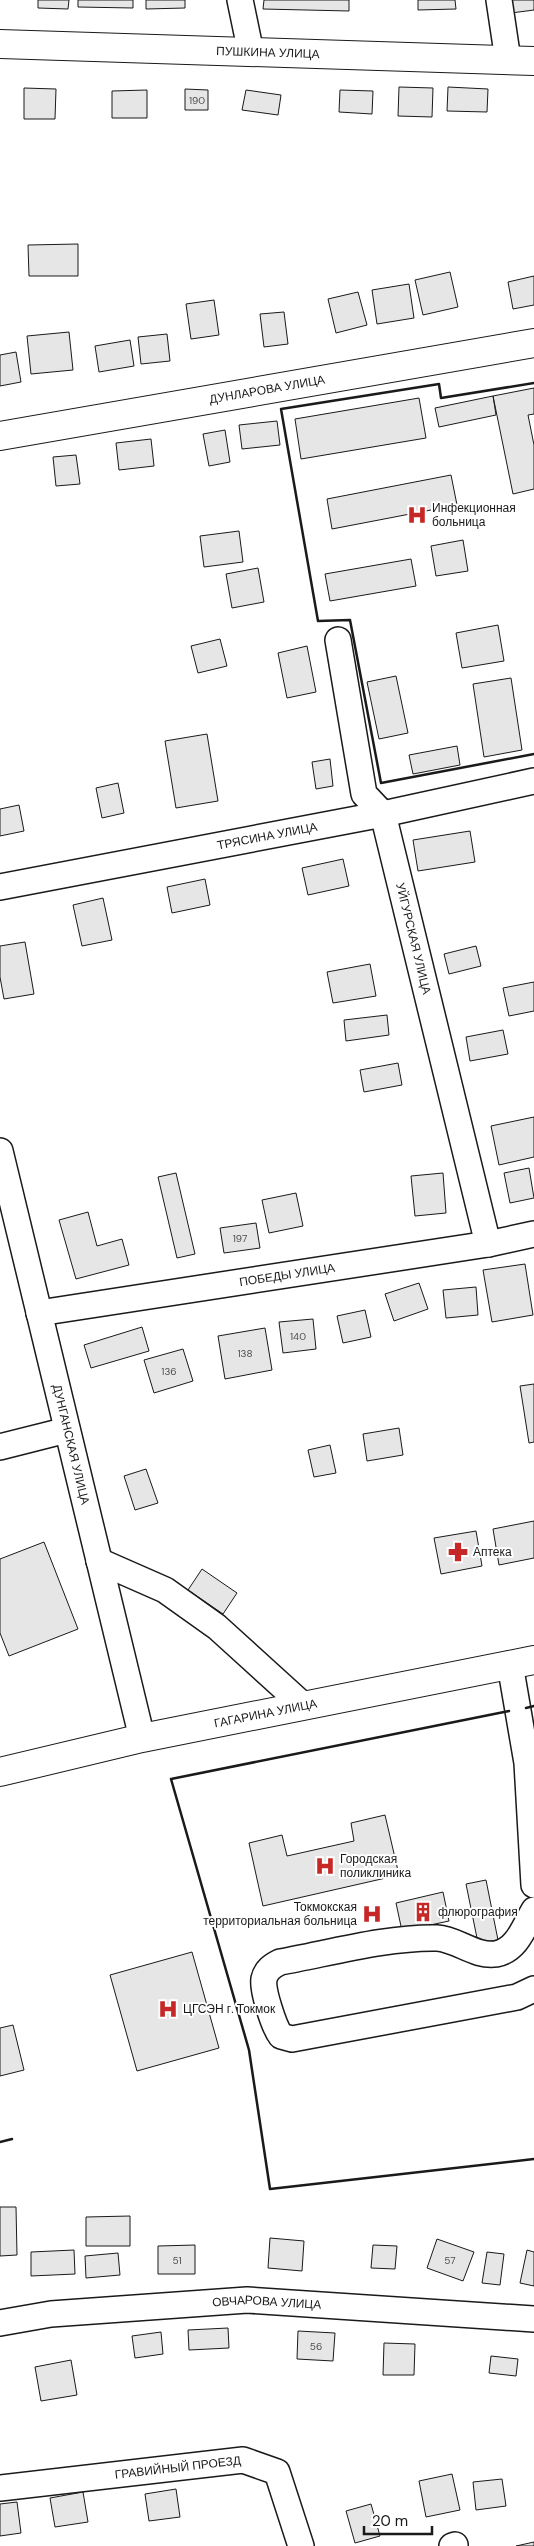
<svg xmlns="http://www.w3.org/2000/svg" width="534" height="2546" viewBox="0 0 534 2546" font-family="'DM Sans',sans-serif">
<rect width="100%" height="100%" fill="#fff"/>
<path fill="#e6e6e6" stroke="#1a1a1a" d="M38,0h31l-1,9 -30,-1z
M78,0h55v8l-55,-1z
M146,0h39v8l-39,1z
M264,0h85v11l-86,-2z
M418,0h37l1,9 -38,1z
M510,0h24v10l-23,3z
M399,87l34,1 -1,29 -34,-1z
M448,87l40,2 -1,23 -40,-1z
M24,88l32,1 -1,30h-31z
M185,89l23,1v20h-23z
M147,90v28h-35v-27z
M246,90l35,5 -3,20 -36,-5z
M340,90l33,1 -1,23 -33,-2z
M78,244v32h-49l-1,-31z
M450,272l8,35 -35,8 -8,-35z
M534,276v29l-21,4 -5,-27z
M409,284l5,34 -37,6 -5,-34z
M358,292l9,33 -31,8 -8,-34z
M214,300l5,35 -28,4 -5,-35z
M284,312l4,32 -24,3 -4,-33z
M69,332l4,38 -42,4 -4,-38z
M167,334l3,27 -29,3 -3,-27z
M130,340l4,26 -35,6 -4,-26z
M16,352l5,30 -21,4v-31z
M534,388v26l-6,1 6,30v44l-21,5 -20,-98z
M493,396l3,19 -57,12 -4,-19z
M419,398l7,40 -125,21 -6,-40z
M277,421l3,24 -38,4 -3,-24z
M225,430l5,32 -21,4 -6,-32z
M151,439l3,27 -35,4 -3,-27z
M76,455l4,29 -24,2 -3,-29z
M451,475l6,30 -125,24 -5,-30z
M239,531l4,31 -39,5 -4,-31z
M463,540l5,31 -32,5 -5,-30z
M411,559l5,27 -86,15 -5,-27z
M258,568l6,34 -32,6 -6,-34z
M498,625l6,36 -42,7 -6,-35z
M220,639l7,27 -29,7 -7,-27z
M307,646l9,46 -29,6 -9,-45z
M396,676l12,57 -29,6 -12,-57z
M511,678l11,72 -38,7 -11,-73z
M207,734l11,67 -42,7 -11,-67z
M457,746l3,19 -47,9 -4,-19z
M330,759l3,27 -17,3 -4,-27z
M118,783l6,30 -22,5 -6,-30z
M19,805l5,26 -24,5v-27z
M470,831l5,31 -57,9 -5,-31z
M343,859l6,27 -41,9 -6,-27z
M205,879l5,26 -38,8 -5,-26z
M103,898l9,42 -30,6 -9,-41z
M25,942l9,52 -30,5 -4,-22v-31z
M476,946l5,20 -32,8 -5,-20z
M370,964l6,32 -43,7 -6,-31z
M534,982v29l-25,5 -6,-28z
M387,1015l2,20 -43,6 -2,-21z
M503,1030l5,24 -38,7 -4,-24z
M398,1063l4,22 -38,7 -4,-22z
M534,1117v40l-35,8 -8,-39z
M529,1168l5,30 -24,5 -6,-30z
M176,1173l19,81 -18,4 -19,-81z
M443,1173l3,40 -31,3 -4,-40z
M296,1193l7,33 -34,7 -7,-33z
M88,1212l9,34 25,-7 7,26 -53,14 -17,-59z
M256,1223l4,25 -36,5 -4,-25z
M525,1264l8,51 -41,7 -9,-52z
M419,1283l9,26 -34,12 -9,-27z
M476,1287l2,28 -32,3 -3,-28z
M365,1310l6,27 -28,6 -6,-27z
M313,1319l3,30 -33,4 -4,-31z
M142,1327l7,24 -58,17 -7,-23z
M265,1328l7,42 -47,9 -7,-43z
M183,1349l10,32 -39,12 -10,-33z
M534,1384v58l-5,1 -9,-57z
M399,1428l4,27 -36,6 -4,-27z
M330,1445l6,28 -22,4 -6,-27z
M146,1469l12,34 -23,7 -11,-34z
M534,1521v37l-35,7 -6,-36z
M476,1531l6,35 -41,8 -7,-36z
M44,1542l34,87 -69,27 -9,-23v-74z
M202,1569l35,24 -14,21 -35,-24z
M385,1815l14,60 -136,31 -14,-63 33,-8 5,21 67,-15 -3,-18z
M486,1880l12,60 -20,3 -12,-59z
M443,1892l6,29 -47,10 -6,-28z
M192,1952l27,96 -82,23 -27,-96z
M13,2025l11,45 -24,6v-48z
M0,2207h16l1,48 -17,1z
M130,2216v30h-44v-29z
M270,2238l34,3 -2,30 -34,-3z
M437,2239l37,13 -11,29 -36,-13z
M195,2245v29h-37v-28z
M373,2245l24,1 -2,23 -24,-1z
M74,2250l1,24 -44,2v-24z
M527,2250l7,2v34l-14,-3z
M487,2252l17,2 -4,31 -18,-2z
M118,2253l2,22 -34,3 -1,-22z
M228,2328l1,20 -40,2 -1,-20z
M298,2331l37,2 -2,28 -36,-2z
M161,2332l2,22 -28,4 -3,-22z
M384,2343l31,1 -1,31h-31z
M491,2356l27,3 -2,17 -27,-3z
M71,2360l6,35 -36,6 -6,-34z
M452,2474l8,36 -34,7 -7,-36z
M502,2479l4,27 -30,4 -3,-28z
M176,2489l4,28 -31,4 -4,-27z
M83,2492l5,30 -33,5 -5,-29z
M17,2502l4,31 -21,3v-32z
M371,2504l9,32 -25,7 -9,-32z
M534,2542v4h-18z"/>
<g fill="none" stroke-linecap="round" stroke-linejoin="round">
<defs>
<g id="minor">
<path d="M240,0l11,53"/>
<path d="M499,0l9,60"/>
<path id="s1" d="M338,640l26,154 19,20 105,430"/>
<path id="s2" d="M0,887l383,-73 151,-33"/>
<path id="s3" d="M0,1151l142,587"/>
<path id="s4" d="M39,1313l449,-69 46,-10"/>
<path d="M0,1447l67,-17"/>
<path d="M99,1561l66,29 52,37 87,79"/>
<path d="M510,1664l17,99 7,122"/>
<path d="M534,1910c-10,17 -17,40 -38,44 -21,3 -39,-15 -59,-16 -50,-1 -107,15 -157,24 -8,4 -14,8 -16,17 -2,11 10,48 17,57l11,3 225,-42 17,-8"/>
<path id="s5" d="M0,2323l51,-9 196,-14 287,19"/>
<path id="s6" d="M0,2488l243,-28 34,12 24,74"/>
<path d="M452,2546l3,-1"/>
</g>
<g id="major">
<path id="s7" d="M0,44l534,17"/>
<path id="s8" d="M0,436l534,-93"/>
<path id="s9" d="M0,1772l142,-34 392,-78"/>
</g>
</defs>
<use href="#minor" stroke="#1a1a1a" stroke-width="28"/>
<use href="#major" stroke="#1a1a1a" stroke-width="30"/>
<use href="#minor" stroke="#fff" stroke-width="25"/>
<use href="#major" stroke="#fff" stroke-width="28"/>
<path stroke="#1a1a1a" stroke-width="2.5" d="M534,383l-93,15 -2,-14 -158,25 37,212 32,-1 31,163 153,-29
M526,1708l8,-2
M509,1711l-338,68 78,271 21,139 264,-30
M0,2142l12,-3"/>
</g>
<defs>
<symbol id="hospital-bare" viewBox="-9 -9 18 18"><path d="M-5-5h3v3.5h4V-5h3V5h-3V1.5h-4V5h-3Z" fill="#c62828" stroke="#fff" stroke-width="2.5" paint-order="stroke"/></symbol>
<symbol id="pharmacy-bare" viewBox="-9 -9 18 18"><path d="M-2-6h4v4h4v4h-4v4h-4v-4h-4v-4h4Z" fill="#c62828" stroke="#fff" stroke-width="2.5" paint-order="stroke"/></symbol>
<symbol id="building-bare" viewBox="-9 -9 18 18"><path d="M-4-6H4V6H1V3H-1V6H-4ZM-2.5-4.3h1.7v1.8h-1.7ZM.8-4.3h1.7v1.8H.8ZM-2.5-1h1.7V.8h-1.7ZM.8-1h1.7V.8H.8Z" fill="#c62828" stroke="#fff" stroke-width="2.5" paint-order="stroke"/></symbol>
</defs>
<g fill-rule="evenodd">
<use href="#hospital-bare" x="403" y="501" width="28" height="28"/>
<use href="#pharmacy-bare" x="444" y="1538" width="28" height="28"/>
<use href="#hospital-bare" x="311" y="1852" width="28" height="28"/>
<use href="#building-bare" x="409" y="1898" width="28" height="28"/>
<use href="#hospital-bare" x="358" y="1900" width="28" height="28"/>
<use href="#hospital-bare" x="154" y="1995" width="28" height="28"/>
</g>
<g text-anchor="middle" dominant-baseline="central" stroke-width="4" stroke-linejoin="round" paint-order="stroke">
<g font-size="10" fill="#4d4d4d">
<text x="197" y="100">190</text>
<text x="240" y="1238">197</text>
<text x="298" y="1336">140</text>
<text x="245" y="1353">138</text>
<text x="169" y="1371">136</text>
<text x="177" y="2260">51</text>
<text x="450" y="2260">57</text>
<text x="316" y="2346">56</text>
</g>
<g font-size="12" fill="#1a1a1a" stroke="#fff">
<text stroke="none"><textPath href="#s7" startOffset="268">ПУШКИНА УЛИЦА</textPath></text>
<text stroke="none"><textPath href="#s8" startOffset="271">ДУНЛАРОВА УЛИЦА</textPath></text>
<text stroke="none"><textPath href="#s2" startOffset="272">ТРЯСИНА УЛИЦА</textPath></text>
<text stroke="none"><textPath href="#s1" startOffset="312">УЙГУРСКАЯ УЛИЦА</textPath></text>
<text stroke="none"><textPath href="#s4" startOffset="251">ПОБЕДЫ УЛИЦА</textPath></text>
<text stroke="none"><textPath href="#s3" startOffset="302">ДУНГАНСКАЯ УЛИЦА</textPath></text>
<text stroke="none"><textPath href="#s9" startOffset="272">ГАГАРИНА УЛИЦА</textPath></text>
<text stroke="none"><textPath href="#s5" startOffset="268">ОВЧАРОВА УЛИЦА</textPath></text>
<text stroke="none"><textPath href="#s6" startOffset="179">ГРАВИЙНЫЙ ПРОЕЗД</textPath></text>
</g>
<g font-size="12" fill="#1a1a1a" stroke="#fff" text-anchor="start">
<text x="432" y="508">Инфекционная<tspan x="432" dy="14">больница</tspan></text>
<text x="473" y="1552">Аптека</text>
<text x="340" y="1859">Городская<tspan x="340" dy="14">поликлиника</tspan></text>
<text x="357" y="1907" text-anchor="end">Токмокская<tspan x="357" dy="14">территориальная больница</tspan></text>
<text x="438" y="1912">флюрография</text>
<text x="183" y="2009">ЦГСЭН г. Токмок</text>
</g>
</g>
<path d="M364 2526v8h68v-8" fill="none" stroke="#1a1a1a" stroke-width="2.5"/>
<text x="372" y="2526" font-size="15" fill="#1a1a1a" stroke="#ffffff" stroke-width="4" paint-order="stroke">20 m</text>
</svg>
